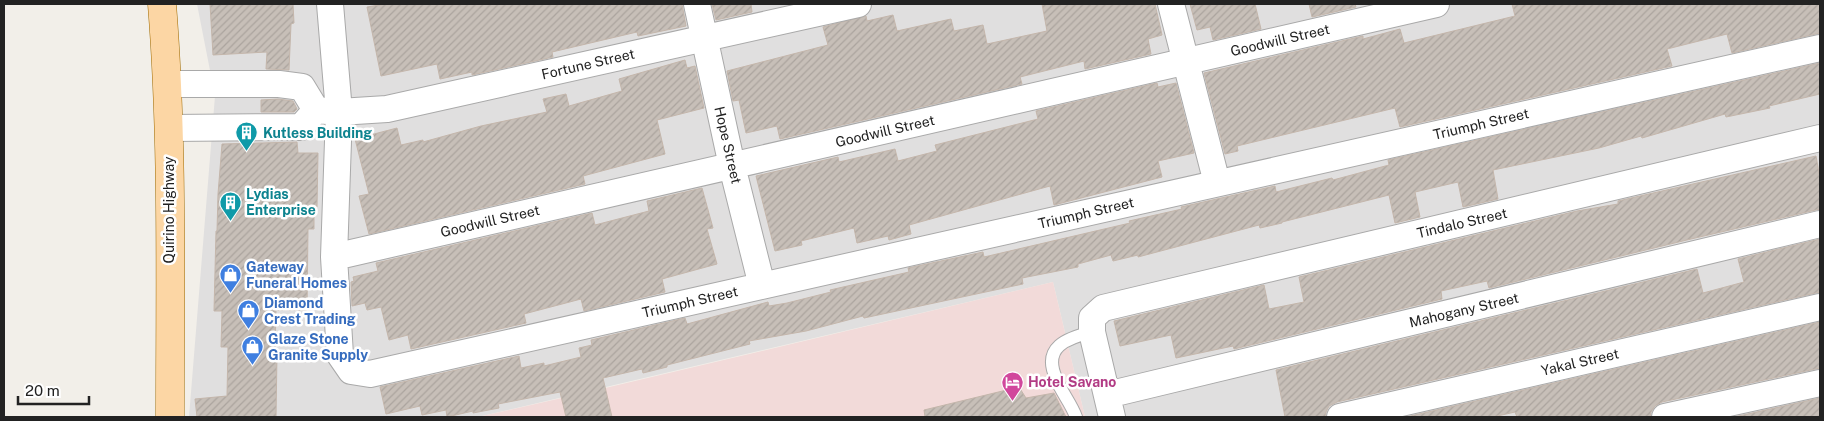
<svg xmlns="http://www.w3.org/2000/svg" width="1824" height="421" viewBox="0 0 1824 421" font-family="'Public Sans',sans-serif">
<defs>
<pattern id="building-hatch" width="6" height="6" patternUnits="userSpaceOnUse" patternTransform="scale(1.25)"><rect width="6" height="6" fill="#c7bfb8"/><path d="M-1 1l2-2M0 6l6-6M5 7l2-2" fill="none" stroke="#aba49e"/></pattern>
</defs>
<rect width="100%" height="100%" fill="#f2efe9"/>
<path fill="#e0dfdf" d="M197,4h1623v413h-735l-32,-135 -575,135h-289l26,-321z"/>
<path fill="#f2dad9" d="M1053,282l32,135h-607l123,-28z"/>
<path fill="url(#building-hatch)" stroke="#c4b6ab" d="M210,4h83l1,19 -3,1 -2,46 -23,-1 1,-17 -54,3z
M385,4h297l4,22 -48,10 -1,-4 -85,20 1,5 -81,18v-3l-32,7 -3,-15 -56,12 -14,-69z
M712,4h39l1,8 -36,8z
M1042,4h113l7,31 -14,4 3,15 -66,15 -1,-8 -64,16 2,7 -242,55 -3,-13 -31,7 -7,-33 -6,1 -6,-30 101,-26 -5,-18 43,-11 1,5 26,-6 4,16 54,-12 3,12 29,-6 4,19 60,-13z
M1190,4h65l6,25 -48,11 -3,-13 -13,3z
M1309,4h46l1,3 -44,10z
M1512,4h308v29l-88,20 -5,-19 -60,15 5,17 -272,61 -5,-19 -158,38 1,5 -13,3 -21,-81 159,-37v3l37,-10 4,14 111,-27z
M685,60l2,8 8,-2 9,42 -47,12 8,34 -82,22 2,8 -216,50 -10,-38 10,-2 -14,-55 42,-11 4,17 22,-5v2l58,-16 66,-14 -4,-13 23,-5 3,12 53,-15 -3,-12z
M1820,63v31l-51,12 1,2 -44,9 -1,-3 -83,24 -1,-2 -42,12 -106,22 5,29 -35,8 -5,-25 -43,10 5,25 -25,6 -6,-28 -107,27v1l-22,5 -1,-3 -121,32v-2l-25,6 -2,-6 -33,9v3l-56,11 1,6 -159,34 -1,-2 -57,15 -57,10 1,3 -83,21v2l-24,6 -1,-4 -39,9 9,39h-46l-6,-25 -62,12 1,4 -26,5v-2l-26,6 -1,-7 -24,5 -2,-9 -34,8 -6,-27 139,-31 2,12 23,-5v3l37,-9 -2,-9 13,-3 -1,-5 94,-22 2,6 81,-22 1,4 18,-3 44,-11 -1,-2 79,-18 -1,-4 75,-16 1,5 146,-34 -1,-2 53,-12 -1,-2 94,-21 1,6 56,-14 1,2 56,-15 -1,-5z
M1157,83l1,4 18,-4 18,70 -36,8 4,16 -108,28 -4,-19 -141,39 2,9 -22,6 -1,-4 -31,7 -3,-15 -53,13 1,4 -27,6 -19,-75 82,-19 1,5 56,-13 3,12 39,-10 -2,-6 103,-26 -2,-8z
M278,99l15,2 4,8 -3,3h-33v-12z
M297,142l1,11h20l-1,54h-3v22h-6l-1,81h-31l-1,43h2l-1,64h-79l-2,-18 32,-3 1,-49h-7l1,-36h-8l2,-80h1l1,-37 4,-50z
M1816,156l4,22v31l-129,30 -202,49 -2,-7 -46,10 1,8 -208,50 -1,-3 -57,12 -5,-23 -51,11 -6,-25 150,-36 5,24 35,-7 -5,-25 278,-66 41,-7v-3z
M702,188l11,40 -6,1 10,35 -55,15 3,13 -81,19 -3,-12 -57,15 2,9 -115,26 -3,-14 -19,5 -8,-33 -14,3 -2,-7 -13,3 -1,-24 3,-1 -1,-4 25,-6 -2,-8 216,-50 3,12 54,-14 -2,-10z
M1820,239v53l-483,110 -8,4 -3,6 -1,5h-40l-9,-47 421,-101 6,24 41,-11 -6,-23z
M1820,322v46l-158,34 -7,4 -4,6 -1,5h-133l-2,-5 -22,5h-87z
M1019,387l7,11 28,-5 12,24h-141l-1,-7z
M1820,398v19h-86z"/>
<g fill="none" stroke-linecap="round" stroke-linejoin="round">
<defs>
<path id="lane" d="M1076,417c-5,-14 -15,-25 -20,-39 -14,-31 11,-40 36,-46"/>
<path id="street" d="M330,4l9,108 -5,145 6,98 11,16 19,3 1450,-326
M697,4l35,162 30,120
M1171,4l46,179
M167,84h112l23,3 14,23
M316,110l23,2 48,-3 471,-105
M169,128l132,-1 15,-17
M334,257l1102,-253
M1107,395l713,-171
M1112,417l-20,-85v-14l11,-10 717,-170
M1340,417l480,-110
M1665,417l155,-34"/>
<path id="primary" d="M162,4c11,137 8,275 8,413"/>
</defs>
<use href="#lane" stroke="#a9a9a9" stroke-width="14"/>
<use href="#street" stroke="#a9a9a9" stroke-width="28"/>
<use href="#primary" stroke="#a06b00" stroke-width="29"/>
<use href="#lane" stroke="#fff" stroke-width="12"/>
<use href="#street" stroke="#fff" stroke-width="26"/>
<use href="#primary" stroke="#fcd6a4" stroke-width="28"/>
</g>
<defs>
<symbol id="building-pin" viewBox="-11 -11 22 30"><path d="M0 17L-7.5 6A9.5 9.5 0 1 1 7.5 6Z" fill="#0f9aa8" stroke="#fff"/><path d="M-4-6H4V6H1V3H-1V6H-4ZM-2.5-4.3h1.7v1.8h-1.7ZM.8-4.3h1.7v1.8H.8ZM-2.5-1h1.7V.8h-1.7ZM.8-1h1.7V.8H.8Z" fill="#fff"/></symbol>
<symbol id="shop-pin" viewBox="-11 -11 22 30"><path d="M0 17L-7.5 6A9.5 9.5 0 1 1 7.5 6Z" fill="#3f7fe0" stroke="#fff"/><path d="M-5-2.5h2.3a2.7 3.5 0 0 1 5.4 0H5L5.5 6h-11ZM-1.5-2.5h3a1.5 2.3 0 0 0-3 0Z" fill="#fff"/></symbol>
<symbol id="hotel-pin" viewBox="-11 -11 22 30"><path d="M0 17L-7.5 6A9.5 9.5 0 1 1 7.5 6Z" fill="#d1479c" stroke="#fff"/><path d="M-6-4.5h1.5V1H6V5H4.5V3h-9V5H-6ZM-4 0a1.8 1.8 0 1 1 3.6 0ZM.5 0V-2.5h3Q6-2.5 6 0Z" fill="#fff"/></symbol>
</defs>
<g fill-rule="evenodd">
<use href="#building-pin" x="234" y="120" width="25" height="34"/>
<use href="#building-pin" x="218" y="190" width="25" height="34"/>
<use href="#shop-pin" x="218" y="262" width="25" height="34"/>
<use href="#shop-pin" x="236" y="298" width="25" height="34"/>
<use href="#shop-pin" x="240" y="334" width="25" height="34"/>
<use href="#hotel-pin" x="1000" y="370" width="25" height="34"/>
</g>
<g text-anchor="middle" dominant-baseline="central" stroke-width="5" stroke-linejoin="round" paint-order="stroke">
<g font-size="14" fill="#222" stroke="#fff">
<text transform="translate(1280 40) rotate(-13)">Goodwill Street</text>
<text transform="translate(588 64) rotate(-13)">Fortune Street</text>
<text transform="translate(1481 124) rotate(-13)">Triumph Street</text>
<text transform="translate(885 131) rotate(-13)">Goodwill Street</text>
<text transform="translate(728 145) rotate(77)">Hope Street</text>
<text transform="translate(169 210) rotate(-90)">Quirino Highway</text>
<text transform="translate(1086 213) rotate(-13)">Triumph Street</text>
<text transform="translate(490 221) rotate(-13)">Goodwill Street</text>
<text transform="translate(1462 223) rotate(-13)">Tindalo Street</text>
<text transform="translate(690 302) rotate(-13)">Triumph Street</text>
<text transform="translate(1464 310) rotate(-13)">Mahogany Street</text>
<text transform="translate(1580 362) rotate(-13)">Yakal Street</text>
</g>
<g font-size="14" font-weight="bold" fill="#0d838f" stroke="#fff" text-anchor="start">
<text x="263" y="133">Kutless Building</text>
<text x="246" y="194">Lydias<tspan x="246" dy="16">Enterprise</tspan></text>
</g>
<g font-size="14" font-weight="bold" fill="#366cbe" stroke="#fff" text-anchor="start">
<text x="246" y="267">Gateway<tspan x="246" dy="16">Funeral Homes</tspan></text>
<text x="264" y="303">Diamond<tspan x="264" dy="16">Crest Trading</tspan></text>
<text x="268" y="339">Glaze Stone<tspan x="268" dy="16">Granite Supply</tspan></text>
</g>
<g font-size="14" font-weight="bold" fill="#b23c85" stroke="#fff" text-anchor="start">
<text x="1028" y="382">Hotel Savano</text>
</g>
</g>
<rect width="1824" height="421" fill="none" stroke="#222222" stroke-width="10"/>
<path d="M18 396v8h71v-8" fill="none" stroke="#222222" stroke-width="2.5"/>
<text x="25" y="396" font-size="15" fill="#222222" stroke="#ffffff" stroke-width="4" paint-order="stroke">20 m</text>
</svg>
